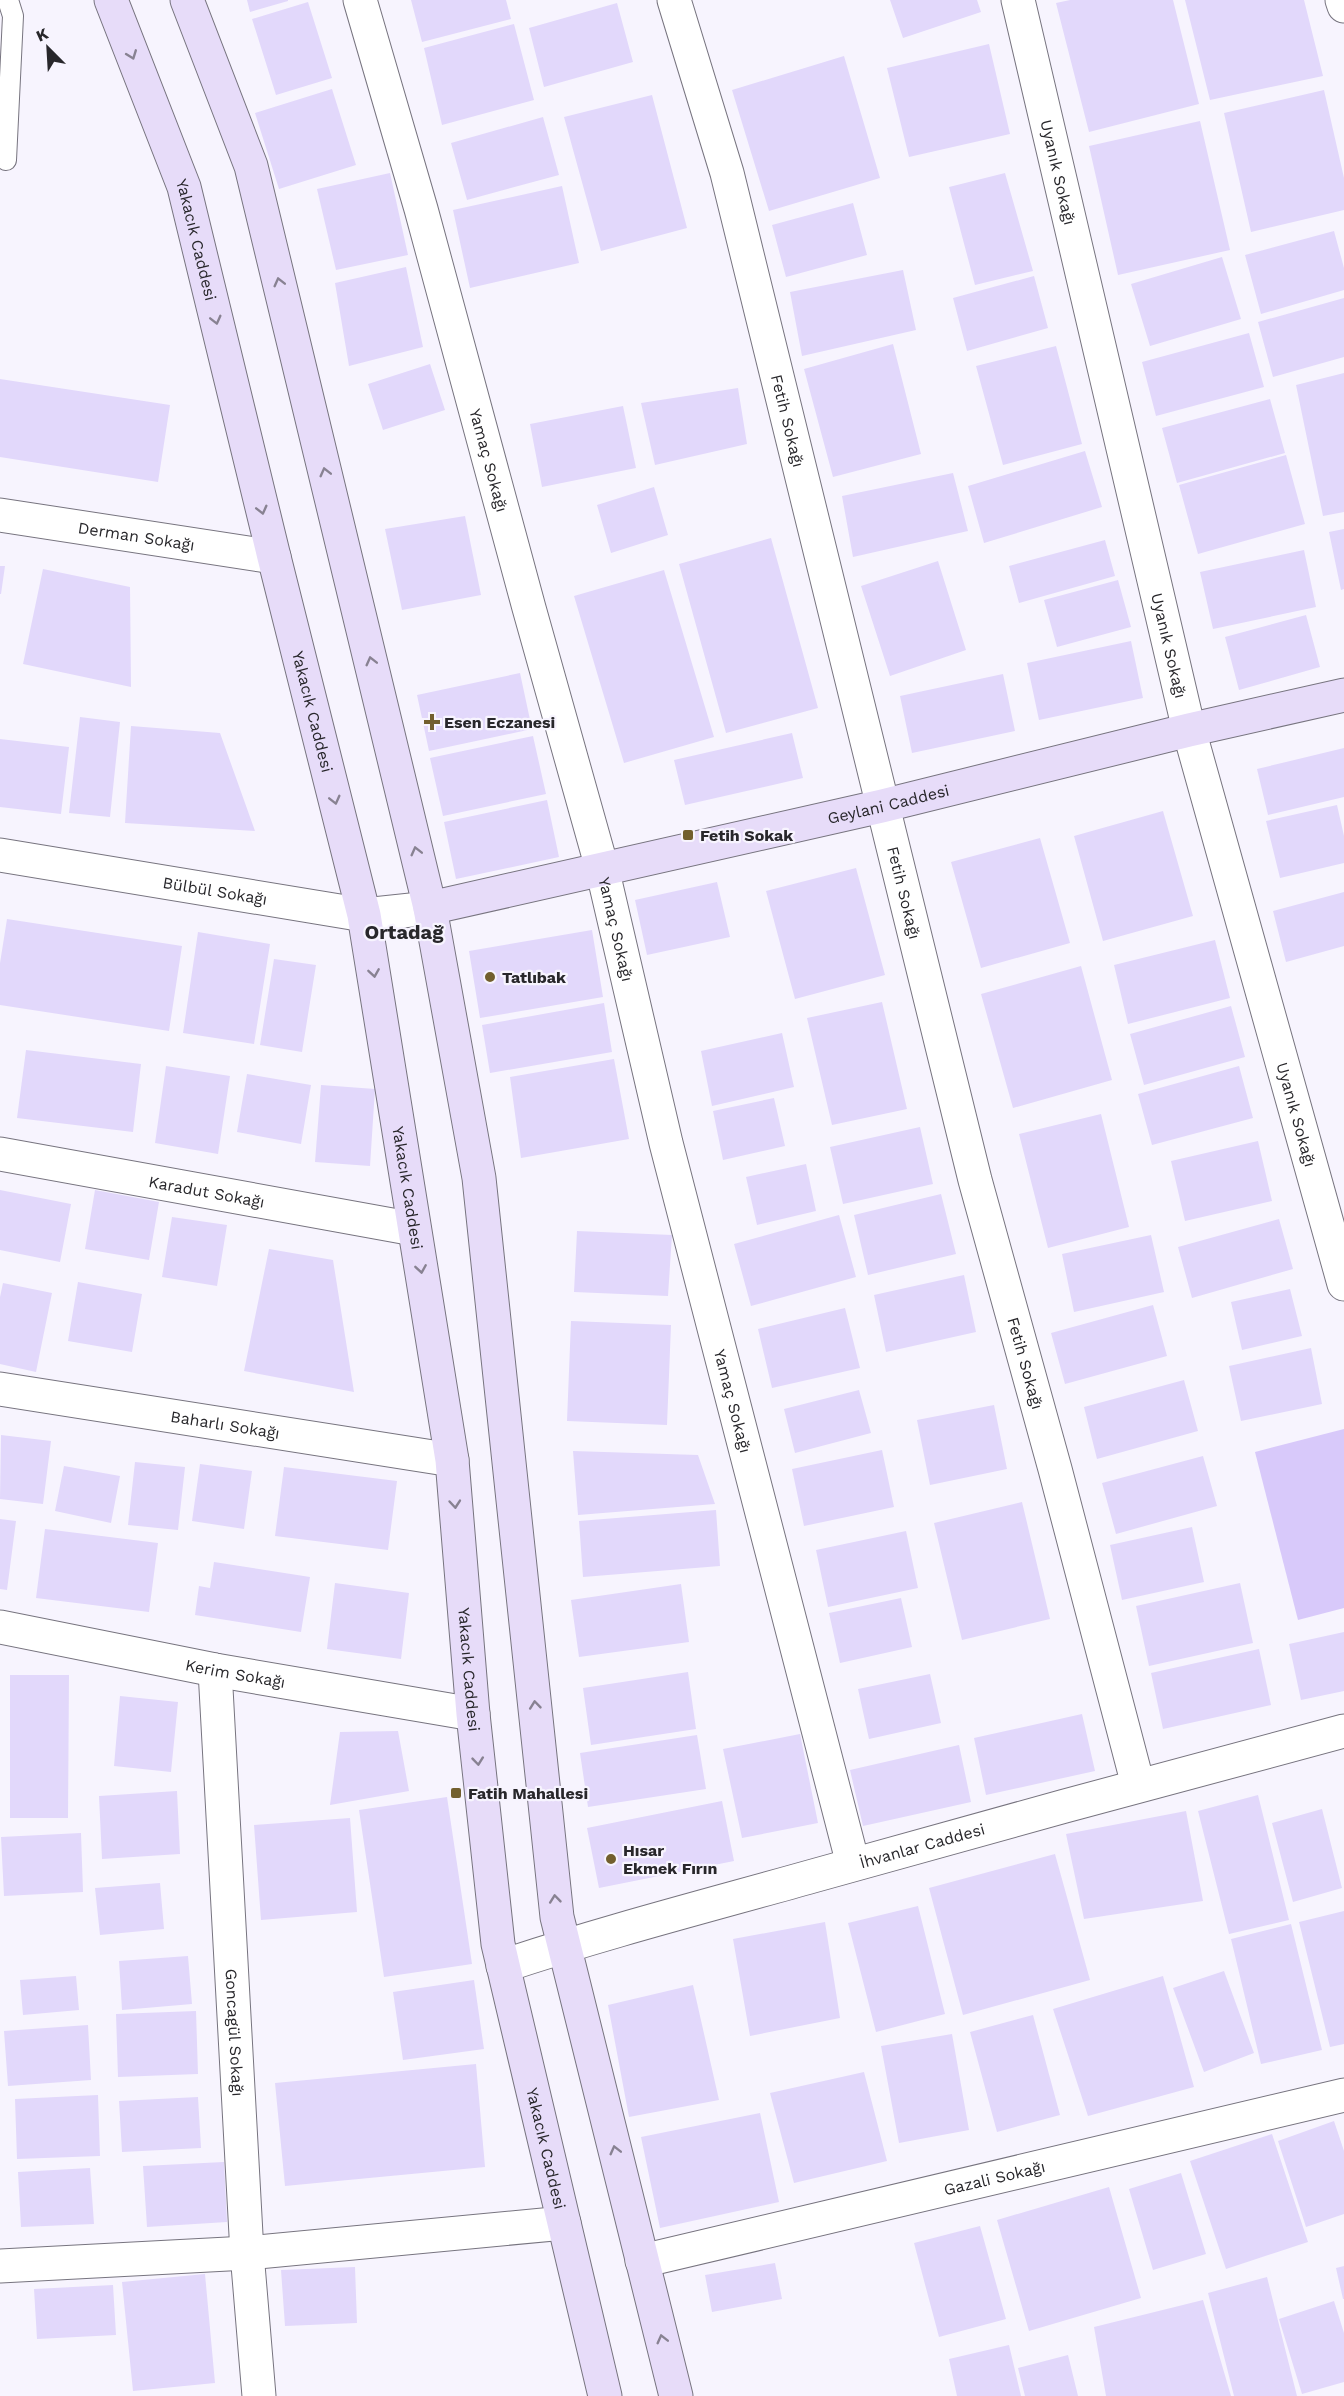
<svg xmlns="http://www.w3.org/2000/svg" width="1344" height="2396" viewBox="0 0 1344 2396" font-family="'Work Sans',sans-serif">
<rect width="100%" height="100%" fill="#f7f4fe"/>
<path fill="#d8c9fa" d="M1344,1429v179l-46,12 -43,-168z"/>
<path fill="#e2d8fb" d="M247,0h41v1l-38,11z
M411,0h95l5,19 -89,23z
M890,0h87l4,12 -78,26z
M1070,0h103l26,104 -110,28 -33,-129z
M1185,0h119l19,76 -113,24z
M308,2l24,76 -56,17 -24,-76z
M617,3l16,59 -89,25 -15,-59z
M514,24l20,76 -92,25 -18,-77z
M989,44l21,90 -101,23 -22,-89z
M844,56l36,122 -111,33 -37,-121z
M332,89l24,76 -77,24 -24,-76z
M1324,90l20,88v32l-93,22 -27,-119z
M652,95l35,133 -86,23 -37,-134z
M543,117l16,58 -92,25 -16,-57z
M1200,121l30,129 -112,25 -29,-129z
M390,173l18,82 -72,15 -19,-81z
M1005,173l28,98 -58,14 -26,-98z
M562,186l17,77 -109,25 -17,-78z
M853,203l14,52 -81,22 -14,-52z
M1334,231l10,37v22l-83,24 -16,-59z
M1222,257l19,62 -91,27 -19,-62z
M406,267l17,80 -74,19 -14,-83z
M903,270l13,60 -114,26 -12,-64z
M1034,276l14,52 -81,23 -14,-53z
M1344,298v59l-71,20 -15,-55z
M1249,333l15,54 -108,29 -14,-54z
M893,344l28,110 -88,23 -29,-108z
M1056,346l26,98 -79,21 -27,-99z
M430,364l15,46 -62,20 -15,-46z
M1344,373v139l-21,4 -27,-131z
M0,379l170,26 -12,77 -158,-25z
M738,388l9,56 -92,21 -14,-62z
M1270,399l15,54 -108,30 -15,-55z
M623,406l13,62 -94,19 -12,-63z
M1085,451l17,56 -118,36 -16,-57z
M1286,455l19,69 -107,30 -19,-69z
M953,473l15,58 -115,26 -11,-61z
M654,487l14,48 -57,18 -14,-48z
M465,516l16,79 -79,15 -17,-81z
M1344,529v60l-3,1 -12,-58z
M771,538l47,170 -92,25 -47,-169z
M1105,540l10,36 -96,27 -10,-37z
M1304,550l12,57 -103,22 -13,-57z
M938,561l28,89 -76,26 -29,-90z
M0,566h5l-4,28h-1z
M43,569l87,18 1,100 -108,-23z
M664,570l50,167 -90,26 -50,-167z
M1118,580l13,47 -74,20 -13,-47z
M1306,615l14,52 -81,23 -14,-53z
M1131,641l12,57 -104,22 -12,-57z
M520,673l12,56 -103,22 -12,-56z
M1003,674l12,57 -103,22 -12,-57z
M80,717l40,5 -10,95 -41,-4z
M131,726l89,7 35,98 -130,-8z
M792,733l11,45 -118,27 -11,-45z
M533,736l13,58 -103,22 -13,-58z
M0,739l69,8 -8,67 -61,-7z
M1344,748v49l-76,18 -11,-46z
M547,800l12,57 -103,22 -12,-57z
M1337,805l7,31v27l-64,15 -14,-57z
M1163,811l30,105 -90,25 -29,-105z
M1040,838l30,105 -89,25 -30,-106z
M856,868l29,107 -90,24 -29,-108z
M717,882l13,55 -83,18 -12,-55z
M1344,892v54l-58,16 -13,-51z
M7,919l175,27 -13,85 -169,-26v-42z
M592,930l11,67 -123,21 -11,-67z
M198,932l72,12 -16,100 -71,-11z
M1215,940l15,58 -102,26 -14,-59z
M274,959l42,6 -14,87 -42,-7z
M1081,966l31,114 -99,28 -32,-114z
M882,1002l25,107 -75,16 -25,-107z
M604,1003l8,49 -122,21 -8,-48z
M1231,1006l14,51 -101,28 -14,-51z
M782,1033l12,54 -82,19 -11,-55z
M26,1050l115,14 -8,68 -116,-14z
M614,1059l15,80 -108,19 -11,-81z
M166,1066l64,10 -12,78 -63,-11z
M1239,1066l14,52 -101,27 -14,-51z
M247,1074l64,11 -10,59 -64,-12z
M321,1085l54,4 -5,77 -55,-4z
M774,1098l11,48 -62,14 -10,-49z
M1101,1114l28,113 -81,21 -29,-114z
M920,1127l13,57 -90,20 -13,-57z
M1258,1141l14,60 -87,20 -14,-60z
M806,1164l10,47 -59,14 -11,-48z
M0,1190l71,14 -11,58 -60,-12z
M95,1190l64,12 -10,58 -64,-11z
M941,1194l15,60 -88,21 -14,-60z
M839,1215l17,62 -105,29 -17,-62z
M172,1217l55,8 -10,61 -55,-9z
M1279,1219l14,50 -101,29 -14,-51z
M577,1231l95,4 -4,61 -94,-4z
M1151,1235l13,57 -90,20 -12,-58z
M269,1249l64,11 21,132 -110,-21z
M964,1275l12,57 -90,20 -12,-57z
M78,1282l64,12 -10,58 -64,-11z
M3,1283l49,10 -16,79 -36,-8v-67z
M1290,1289l12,47 -60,14 -11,-48z
M1153,1305l14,51 -102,28 -14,-51z
M845,1308l15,60 -88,20 -14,-59z
M571,1321l100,4 -4,100 -100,-4z
M1311,1348l11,56 -81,17 -12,-55z
M1184,1380l14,51 -101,28 -13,-52z
M859,1390l12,43 -76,20 -11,-44z
M994,1405l13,64 -77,16 -13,-65z
M1,1435l50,6 -8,63 -43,-5z
M882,1450l12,57 -90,19 -12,-57z
M573,1451l125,4 17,49 -137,11z
M1203,1456l14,50 -101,28 -14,-51z
M135,1462l50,5 -7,63 -50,-5z
M200,1464l52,7 -8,58 -52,-8z
M64,1466l56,10 -9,47 -56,-12z
M284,1467l113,14 -9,69 -113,-14z
M1022,1502l28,117 -88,21 -28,-117z
M716,1510l4,56 -137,11 -4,-56z
M0,1519l16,2 -9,69 -7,-1z
M1192,1527l12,55 -82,18 -12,-55z
M45,1529l113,14 -9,69 -113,-14z
M906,1531l12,57 -90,19 -12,-57z
M214,1562l96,15 -9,55 -106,-17 4,-29 11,2z
M335,1583l74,10 -8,66 -74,-10z
M1240,1583l13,60 -104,23 -13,-60z
M681,1584l8,58 -110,15 -8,-57z
M901,1598l11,49 -72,16 -11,-50z
M1344,1632v59l-43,9 -12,-56z
M1259,1649l12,56 -108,24 -12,-56z
M688,1672l8,57 -105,16 -8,-57z
M930,1674l11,49 -72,16 -11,-50z
M10,1675h59l-1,143h-58z
M120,1696l58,6 -7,70 -57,-6z
M1082,1714l13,57 -109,24 -12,-57z
M398,1731l11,60 -79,14 10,-73z
M800,1734l18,89 -76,15 -19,-89z
M697,1735l9,54 -118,18 -8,-54z
M959,1745l12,57 -108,24 -13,-56z
M177,1791l3,63 -78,5 -3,-63z
M1258,1795l31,125 -60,14 -31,-123z
M447,1797l25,167 -88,13 -25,-167z
M722,1801l12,60 -135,27 -12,-60z
M1322,1809l20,79 -49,14 -21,-79z
M1186,1811l17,90 -119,18 -18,-85z
M350,1818l7,94 -96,8 -7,-95z
M81,1833l2,59 -79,4 -3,-59z
M1055,1854l35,126 -127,35 -34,-127z
M160,1883l4,46 -64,6 -5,-47z
M918,1906l27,108 -69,18 -28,-109z
M1344,1911v133l-14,3 -31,-125z
M825,1922l15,96 -90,18 -17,-97z
M1291,1924l31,126 -61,14 -30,-125z
M188,1956l4,48 -70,6 -3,-49z
M1224,1971l30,82 -50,19 -31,-84z
M76,1976l3,34 -56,5 -3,-35z
M1163,1976l31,111 -106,29 -35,-107z
M474,1980l10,69 -81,11 -10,-68z
M693,1985l26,115 -90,17 -21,-112z
M196,2011l2,63 -80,3 -2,-63z
M1033,2015l27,100 -63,17 -27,-100z
M88,2025l3,55 -83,6 -4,-55z
M952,2034l17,96 -70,13 -18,-97z
M476,2064l9,103 -200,19 -10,-103z
M864,2072l23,89 -93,22 -24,-90z
M98,2095l2,61 -83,3 -2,-60z
M198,2097l3,51 -79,4 -3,-51z
M760,2113l19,89 -119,26 -19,-91z
M1334,2121l10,30v63l-38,13 -28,-86z
M1272,2134l36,108 -82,27 -36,-108z
M224,2162l3,60 -80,5 -4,-61z
M90,2168l4,56 -73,3 -3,-55z
M1181,2173l25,81 -53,16 -24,-81z
M1109,2187l32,111 -112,33 -32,-111z
M980,2226l26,93 -67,18 -25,-94z
M775,2263l7,36 -70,13 -7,-37z
M1344,2266v33h-1l-7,-31z
M355,2267l2,56 -72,3 -4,-56z
M205,2274l10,109 -82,8 -11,-109z
M1267,2277l30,119h-63l-26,-103z
M113,2285l3,50 -79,4 -3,-50z
M1203,2300l28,96h-125l-12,-69z
M1334,2301l10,32v49l-42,12 -23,-75z
M1009,2345l12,51h-64l-8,-37z
M1068,2355l10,41h-53l-7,-28z"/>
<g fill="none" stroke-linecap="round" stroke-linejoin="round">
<defs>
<path id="lane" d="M6,160l7,-144 -5,-16"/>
<g id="street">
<path id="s1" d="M360,0l61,209 108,399 73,260 64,275 187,721"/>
<path id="s2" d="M674,0l53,173 248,1007 80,289 83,316"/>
<path id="s3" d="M1018,0l171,730 155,554"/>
<path d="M1342,0l2,6"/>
<path id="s4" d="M0,515l274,42"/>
<path id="s5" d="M0,855l364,60 66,-7"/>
<path id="s6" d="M0,1154l414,75"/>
<path id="s7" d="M0,1389l452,71"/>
<path id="s8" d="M0,1627l215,43 258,44"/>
<path id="s9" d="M215,1670l32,583 12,143"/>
<path id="s10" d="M503,1966c102,-34 207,-61 310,-90 177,-50 353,-98 531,-145"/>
<path id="s11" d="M642,2261l702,-166"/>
<path d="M0,2266l247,-13 317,-30"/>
</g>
<g id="secondary">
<path id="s12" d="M111,0l73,187 90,370 90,358 88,545 21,254 25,230 107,452"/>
<path d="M187,0l64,166 179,742 49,270 78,739 119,479"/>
<path id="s13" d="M430,908l452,-102 307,-76 155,-35"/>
</g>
</defs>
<use href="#lane" stroke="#77747f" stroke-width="22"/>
<use href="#street" stroke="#77747f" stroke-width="35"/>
<use href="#secondary" stroke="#77747f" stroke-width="35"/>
<use href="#lane" stroke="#fff" stroke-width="20"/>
<use href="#street" stroke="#fff" stroke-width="33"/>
<use href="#secondary" stroke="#e7dcf9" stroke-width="33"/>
</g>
<defs><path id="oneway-chevron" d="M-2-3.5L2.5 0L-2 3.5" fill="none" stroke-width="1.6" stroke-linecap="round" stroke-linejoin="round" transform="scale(1.5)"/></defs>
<g stroke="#888292">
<use href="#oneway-chevron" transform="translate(132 55) rotate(69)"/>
<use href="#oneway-chevron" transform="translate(279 282) rotate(-104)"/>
<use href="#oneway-chevron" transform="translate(216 320) rotate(76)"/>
<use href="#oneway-chevron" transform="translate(325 472) rotate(-104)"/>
<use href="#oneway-chevron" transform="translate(262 510) rotate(76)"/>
<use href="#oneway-chevron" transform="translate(371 661) rotate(-104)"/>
<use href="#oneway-chevron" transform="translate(335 800) rotate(76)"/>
<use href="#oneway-chevron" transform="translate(416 851) rotate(-104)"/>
<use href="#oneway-chevron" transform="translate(374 973) rotate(81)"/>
<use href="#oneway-chevron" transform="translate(421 1269) rotate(81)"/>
<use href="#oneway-chevron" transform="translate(455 1504) rotate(85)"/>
<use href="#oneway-chevron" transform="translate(535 1705) rotate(-96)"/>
<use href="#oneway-chevron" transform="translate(478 1761) rotate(84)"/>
<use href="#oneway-chevron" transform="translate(555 1899) rotate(-96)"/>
<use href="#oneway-chevron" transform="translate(615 2150) rotate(-104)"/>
<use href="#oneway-chevron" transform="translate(662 2339) rotate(-104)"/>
</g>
<g fill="#725f2e" stroke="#f7f4fe" stroke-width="2">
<path d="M429 713h6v6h6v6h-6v6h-6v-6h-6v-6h6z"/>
<rect x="682" y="829" width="12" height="12" rx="3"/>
<circle cx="490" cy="977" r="6"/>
<rect x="450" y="1787" width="12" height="12" rx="3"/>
<circle cx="611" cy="1859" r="6"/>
</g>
<g text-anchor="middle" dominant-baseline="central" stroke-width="4.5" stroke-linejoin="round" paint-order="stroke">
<g font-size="16" fill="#28272b" stroke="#f7f4fe">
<text stroke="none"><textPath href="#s3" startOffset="177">Uyanık Sokağı</textPath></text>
<text stroke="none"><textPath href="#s12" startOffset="255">Yakacık Caddesi</textPath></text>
<text stroke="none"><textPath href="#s2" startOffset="436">Fetih Sokağı</textPath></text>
<text stroke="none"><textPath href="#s1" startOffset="478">Yamaç Sokağı</textPath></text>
<text stroke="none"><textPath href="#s4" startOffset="138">Derman Sokağı</textPath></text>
<text stroke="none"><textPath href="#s3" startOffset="663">Uyanık Sokağı</textPath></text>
<text stroke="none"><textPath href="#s12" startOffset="741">Yakacık Caddesi</textPath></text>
<text stroke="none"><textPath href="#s13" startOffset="470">Geylani Caddesi</textPath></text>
<text stroke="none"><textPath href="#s5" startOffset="218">Bülbül Sokağı</textPath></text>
<text stroke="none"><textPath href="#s2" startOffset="922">Fetih Sokağı</textPath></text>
<text stroke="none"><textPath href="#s1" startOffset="964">Yamaç Sokağı</textPath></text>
<text stroke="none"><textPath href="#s3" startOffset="1149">Uyanık Sokağı</textPath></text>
<text stroke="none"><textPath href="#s12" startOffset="1227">Yakacık Caddesi</textPath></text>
<text stroke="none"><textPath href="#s6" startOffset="210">Karadut Sokağı</textPath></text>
<text stroke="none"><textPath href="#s2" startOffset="1408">Fetih Sokağı</textPath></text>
<text stroke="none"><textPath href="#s1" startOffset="1450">Yamaç Sokağı</textPath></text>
<text stroke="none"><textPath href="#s7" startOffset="228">Baharlı Sokağı</textPath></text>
<text stroke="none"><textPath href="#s12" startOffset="1713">Yakacık Caddesi</textPath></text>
<text stroke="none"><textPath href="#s8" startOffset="240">Kerim Sokağı</textPath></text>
<text stroke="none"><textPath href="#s10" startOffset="436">İhvanlar Caddesi</textPath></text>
<text stroke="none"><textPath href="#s9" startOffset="363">Goncagül Sokağı</textPath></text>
<text stroke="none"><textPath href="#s12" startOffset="2199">Yakacık Caddesi</textPath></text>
<text stroke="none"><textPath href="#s11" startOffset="362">Gazali Sokağı</textPath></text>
</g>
<g font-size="16" font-weight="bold" fill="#28272b" stroke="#f7f4fe" text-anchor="start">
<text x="444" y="722">Esen Eczanesi</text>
<text x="700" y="835">Fetih Sokak</text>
<text x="502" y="977">Tatlıbak</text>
<text x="468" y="1793">Fatih Mahallesi</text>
<text x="623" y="1850">Hısar<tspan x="623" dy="18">Ekmek Fırın</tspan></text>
</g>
<g font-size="20" font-weight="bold" fill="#28272b" stroke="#f7f4fe">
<text x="404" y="932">Ortadağ</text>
</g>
</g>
<g transform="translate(48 48) rotate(336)" stroke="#f7f4fe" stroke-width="4.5" paint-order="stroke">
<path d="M0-4.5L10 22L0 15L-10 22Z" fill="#28272b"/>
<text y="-9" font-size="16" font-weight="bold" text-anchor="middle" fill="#28272b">K</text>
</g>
</svg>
